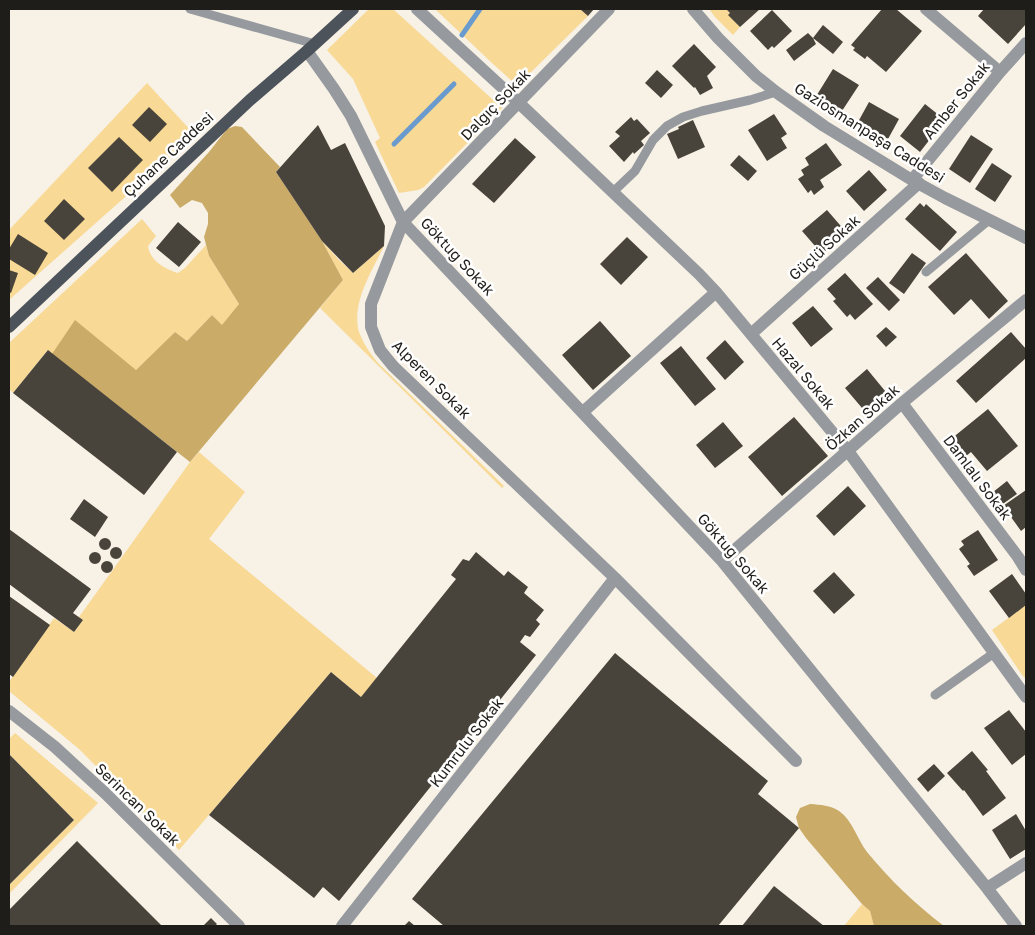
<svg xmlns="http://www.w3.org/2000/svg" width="1035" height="935" viewBox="0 0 1035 935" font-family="'Golos Text',sans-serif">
<rect width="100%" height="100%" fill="#f7f1e6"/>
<path fill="#f8d995" d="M369,9h24l109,99 -78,79 -6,3 -19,3 -24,-51 5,-4 -27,-59 -26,-29z
M435,9h145l8,7 -67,66 -3,1 -5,-1 -21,-19z
M709,9h17l4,4 -1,2 11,12 -7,8 -18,-18z
M147,83l48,52 -186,165v-70z
M142,219l14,17 -8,10c2,15 17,23 30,27l7,-5 21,-23 3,11 30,48 -17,22 -10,-11 -25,26 -12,-9 -39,38 -84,-16 -5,-3 -34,42 -4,-4v-46z
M322,241l17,19 14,13 31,-27c-12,25 -33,57 -25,86 4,11 11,21 18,30l127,124 -2,2 -182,-180 23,-28z
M199,452l46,40 -36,47 168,139 -16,19 -30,-25 -152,178 -100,-101 -70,-58v-9l45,-64 20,14 9,-12 -4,-3 111,-155z
M1026,605v74l-4,-4 -30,-45z
M15,733l83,70 -89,91v-9l65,-65 -65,-66v-15z
M862,904l8,7 4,15h-30z"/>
<path fill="#caab67" d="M235,126l7,1 38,40 -4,5 46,69 21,39 -153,182 -138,-108 23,-34 61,50 39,-38 12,9 25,-26 10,10 17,-21 -30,-48 -5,-19 4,-13v-11l-6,-10 -10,-3 -12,8 -10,-13 39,-43 18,-23z
M810,804c11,1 20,1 29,7 14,10 18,28 28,41 23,28 48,52 77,74h-70l-4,-15 -8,-7 -56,-66 -7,-10 -3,-11 4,-9z"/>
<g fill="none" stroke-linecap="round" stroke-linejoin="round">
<path stroke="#6a9bcf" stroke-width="5" d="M462,35l18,-26
M394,144l60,-60"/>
</g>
<path fill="#49443b" d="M580,9h14l-6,7z
M726,9h34l-20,18 -12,-12 2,-2z
M882,9h14l26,22 -36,41 -19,-16 -2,3 -12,-9 2,-2 -4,-3z
M984,9h40l2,2v13l-18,20 -30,-28z
M772,10l20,21 -18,17 -2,-2 -4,4 -18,-19z
M823,25l20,17 -10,12 -20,-16 3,6 -22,17 -8,-11 22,-17 5,5z
M694,44l22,23 -9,9 6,12 -13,7 -5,-8 -1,1 -22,-22z
M833,69l26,16 -19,29 -25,-16z
M657,70l16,15 -12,13 -16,-15z
M869,102l30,17 -11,20 -30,-17z
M925,104l20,16 -25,32 -20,-16z
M149,107l18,17 -17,18 -18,-17z
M774,114l13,20 -6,4 6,10 -20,13 -19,-31z
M631,117l3,4 3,-2 13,14 -9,8 3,4 -10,9 -1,-2 -9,10 -15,-16 11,-10 -5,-4z
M693,120l12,27 -27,12 -11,-25 12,-5 -1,-2z
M318,125l13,25 14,-7 40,83 -1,20 -31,27 -31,-32 -46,-69z
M971,135l22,14 -23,34 -21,-14z
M119,137l24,23 -31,32 -24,-24z
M515,138l21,19 -42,46 -22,-19z
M826,143l16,22 -22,15 4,7 -10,8 -3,-5 -3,3 -10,-14 6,-4 -3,-5 8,-5 -4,-7z
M739,155l18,16 -9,10 -18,-16z
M992,163l20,13 -17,26 -20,-13z
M869,170l18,20 -23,21 -18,-20z
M64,199l21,20 -21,21 -20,-19z
M920,203l4,4 2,-3 31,28 -17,19 -35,-32z
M827,210l19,22 -24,22 -20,-23z
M178,222l23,20 -22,25 -23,-19z
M18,234l30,19 -13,22 -26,-16v-10z
M627,237l21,20 -27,28 -21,-21z
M912,253l14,10 -22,31 -15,-11z
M966,253l42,48 -19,18 -18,-20 -17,16 -26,-28z
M9,270l9,3 -7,20 -2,-1z
M845,273l28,31 -18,16 -5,-6 -3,3 -14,-16 3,-2 -9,-10z
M878,277l22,23 -11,11 -23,-23z
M813,306l20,23 -22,18 -19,-24z
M600,321l31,35 -38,34 -31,-35z
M886,327l11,10 -11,10 -10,-11z
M1011,332l15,17v9l-50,45 -20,-22z
M725,340l19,22 -19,18 -19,-22z
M681,346l35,43 -21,17 -35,-43z
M48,350l129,102 -33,43 -131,-102z
M867,369l23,28 -22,18 -23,-27z
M988,409l30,37 -31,25 -16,-19 -5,4 -15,-17z
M794,417l34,39 -46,40 -34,-39z
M723,422l20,24 -28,22 -19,-23z
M1007,481l10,13 -20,14 -9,-12z
M848,486l18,20 -32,30 -18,-20z
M1026,490v37l-5,4 -18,-25z
M84,499l24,18 -13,20 -25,-18z
M9,529l82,60 -18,24 10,7 -9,12 -65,-48z
M978,530l20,30 -24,16 -7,-10 3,-2 -11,-15 5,-4 -3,-4z
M99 544a6 6 0 1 1 12 0a6 6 0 1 1-12 0Z
M110 553a6 6 0 1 1 12 0a6 6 0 1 1-12 0Z
M476,552l28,24 4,-5 20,16 -4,6 20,17 -8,10 4,4 -10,13 -5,-2 -5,7 16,13 -197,246 -16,-14 -9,11 -105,-83 122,-143 30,25 95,-118 -5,-4 12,-16 6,2z
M89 558a6 6 0 1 1 12 0a6 6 0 1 1-12 0Z
M101 567a6 6 0 1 1 12 0a6 6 0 1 1-12 0Z
M834,572l21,23 -21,19 -21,-23z
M1012,574l14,20v11l-17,13 -20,-27z
M9,596l41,29 -37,52 -4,-3z
M615,653l153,128 -10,13 41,34 -81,98h-274l-32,-27z
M1009,710l17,22v22l-14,11 -28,-37z
M972,751l16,19 -2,1 20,27 -23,18 -19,-26 -1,1 -16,-18z
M9,754l65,66 -65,65z
M934,764l11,12 -17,16 -11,-13z
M1016,814l10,17v18l-16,10 -18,-29z
M77,841l85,85h-153v-16z
M774,886l50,40h-82z
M211,918l6,6 -2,2h-12z
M409,921l6,5h-11z"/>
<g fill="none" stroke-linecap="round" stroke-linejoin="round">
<path stroke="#969a9e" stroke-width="9" d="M190,9l125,35
M613,192l22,-21 18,-31 14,-14 16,-9 19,-6 48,-11 26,-8
M926,272l63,-52
M935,695l59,-42"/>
<path stroke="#969a9e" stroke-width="12" d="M417,9l102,94 180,171 17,18 132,159 178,246
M609,9l-206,213 -32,82v23l9,23 13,16 222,212 181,183
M926,9l74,63
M307,51l27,38 17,27 52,106 319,339 265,327 29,38
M912,180l88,-108 26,-29
M751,334l168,-151
M902,403l116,154 8,13
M583,412l133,-120
M722,561l180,-158 124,-103
M9,711l46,36 50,46 134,133
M987,888l39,-25
M342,926l273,-348"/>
<path stroke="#969a9e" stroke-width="12" d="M693,9l25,29 38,38 20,16 48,34 88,54 33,18 81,40"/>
<path stroke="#4d535a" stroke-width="12" d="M9,327l241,-227 57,-49 46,-42"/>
</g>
<g text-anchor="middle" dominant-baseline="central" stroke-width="5" stroke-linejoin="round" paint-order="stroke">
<g font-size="15" fill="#1f1d19" stroke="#fff">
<text transform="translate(956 100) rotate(-51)">Amber Sokak</text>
<text transform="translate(495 104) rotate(-46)">Dalgıç Sokak</text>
<text transform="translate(870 132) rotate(32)">Gaziosmanpaşa Caddesi</text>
<text transform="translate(168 154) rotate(-43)">Çuhane Caddesi</text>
<text transform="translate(824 247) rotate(-42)">Güçlü Sokak</text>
<text transform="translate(458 256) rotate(47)">Göktuğ Sokak</text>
<text transform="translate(804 373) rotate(50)">Hazal Sokak</text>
<text transform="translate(432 379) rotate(45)">Alperen Sokak</text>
<text transform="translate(862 417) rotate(-41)">Özkan Sokak</text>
<text transform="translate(978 477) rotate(53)">Damlalı Sokak</text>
<text transform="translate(734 553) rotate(49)">Göktuğ Sokak</text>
<text transform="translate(466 742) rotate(-52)">Kumrulu Sokak</text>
<text transform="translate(138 804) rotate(44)">Serincan Sokak</text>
</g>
</g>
<rect width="1035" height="935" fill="none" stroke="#1f1d19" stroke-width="20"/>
</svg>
